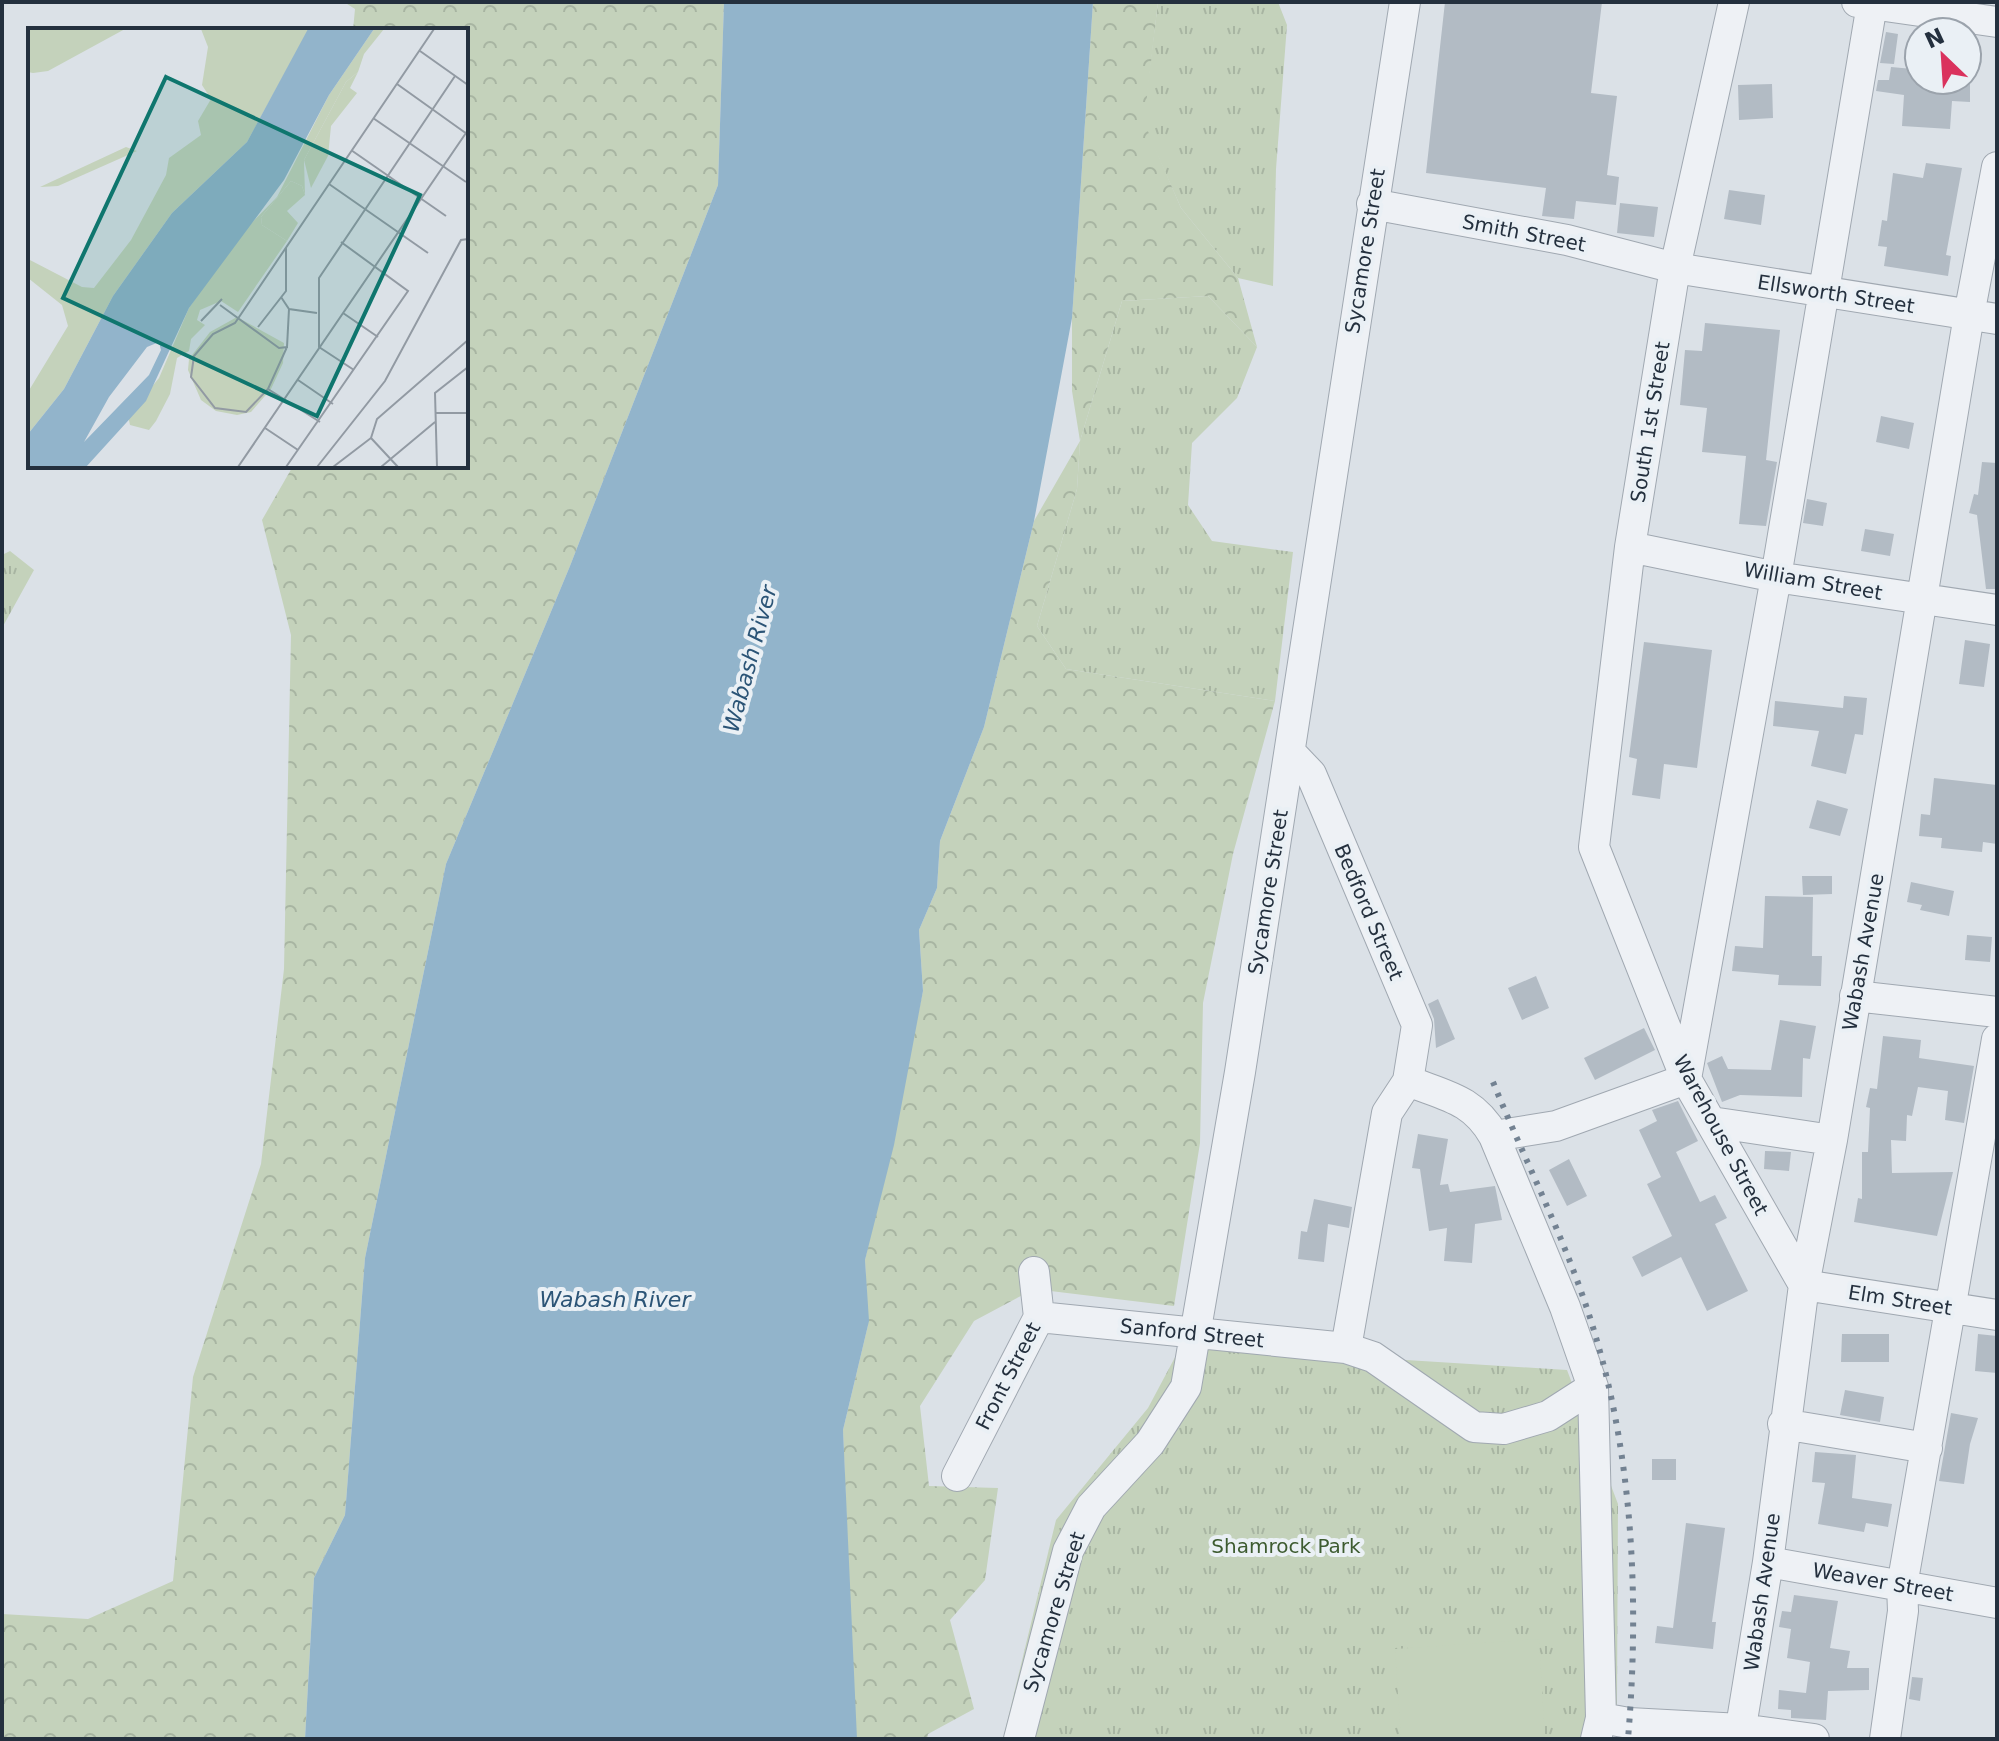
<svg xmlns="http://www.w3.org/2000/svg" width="1999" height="1741" viewBox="0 0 1999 1741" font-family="'DejaVu Sans',sans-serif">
<defs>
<pattern id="grass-tufts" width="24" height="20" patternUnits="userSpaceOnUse" patternTransform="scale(2)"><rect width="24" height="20" fill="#c4d2bb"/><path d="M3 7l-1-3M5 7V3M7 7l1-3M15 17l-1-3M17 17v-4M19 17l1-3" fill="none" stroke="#a8b5a2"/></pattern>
<pattern id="forest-crowns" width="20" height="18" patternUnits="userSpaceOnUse" patternTransform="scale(2)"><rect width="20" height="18" fill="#c4d2bb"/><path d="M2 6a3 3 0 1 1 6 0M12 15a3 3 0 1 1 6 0" fill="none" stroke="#a8b5a2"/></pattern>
</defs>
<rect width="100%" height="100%" fill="#dbe1e7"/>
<path fill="url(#grass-tufts)" d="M1158,2h120l9,23 -11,144 -3,117 -35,-8 -57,-70 -38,-86z
M1208,296l49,51 -20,51 -45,45 -4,62 24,36 81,11 -18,149 -209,-32 -29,-43 40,-137 3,-48 42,-140z
M10,551l24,19 -32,58v-73z
M1181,1346l386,24 51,134 -1,199 -9,36h-605l53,-219 92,-112z"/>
<path fill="url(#forest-crowns)" d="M344,2h380l-6,183 -148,381 -124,298 -81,394 -20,257 -31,63 -9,161h-303v-125l86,5 85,-38 20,-204 68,-213 23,-195 7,-334 -29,-115 31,-54h173v-436h-113l2,-21z
M1093,2h65l-14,120 37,86 57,70 19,69 -49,-51 -86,5 -42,140 -3,48 -40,137 29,43 209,32 -42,153 -30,149 -3,140 -26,163 -140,-17 -60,32 -54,85 9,80 69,2 -13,92 -35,40 24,89 -46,25 -1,5h-72l-12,-309 25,-105 -3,-65 58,-269 -4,-61 18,-42 3,-47 44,-114 50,-206 46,-80 -8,-50v-73z"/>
<path fill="#c4d2bb" d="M1539,1639l6,100h-144l-6,-90z"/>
<path fill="#92b4cb" d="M724,2h369l-21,316 -38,203 -50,206 -44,114 -3,47 -18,42 4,61 -29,154 -29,115 4,61 -26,109 14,309h-552l9,-161 31,-63 20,-257 81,-394 124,-298 148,-381z"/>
<path fill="#b2bbc4" d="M1445,2h157l-11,91 26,3 -10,79 12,2 -3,28 -40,-4 -2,18 -32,-3 4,-28 -120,-15z
M1886,32l12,2 -4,30 -14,-1z
M1891,67l22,2 -1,11h58v22l-18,-1 -2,28 -48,-3 2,-31 -28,-4 2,-11h11z
M1772,84l1,34 -34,2 -1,-35z
M1926,163l36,5 -16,87 5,1 -3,20 -64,-10 3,-19 -9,-1 4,-26 5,1 6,-48 30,5z
M1729,190l36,5 -4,30 -37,-6z
M1620,203l38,4 -4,30 -37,-4z
M1705,323l75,7 -14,130 11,2 -11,64 -27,-2 7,-68 -44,-4 5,-44 -27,-3 5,-55 17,1z
M1881,416l33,7 -5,26 -33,-7z
M1982,462l15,1v126h-11l-9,-74 -8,-2 5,-19 4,1z
M1807,499l20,4 -4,23 -20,-3z
M1865,529l29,5 -4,22 -29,-5z
M1965,640l25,4 -6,43 -25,-3z
M1644,642l68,8 -15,118 -33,-4 -4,35 -28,-4 5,-36 -8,-2z
M1844,696l23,2 -4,37 -8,-1 -9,40 -35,-8 8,-35 -46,-5 2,-25 68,7z
M1934,778l63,7v59l-14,-2 -1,10 -41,-4 1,-10 -23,-2 2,-22 9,1z
M1817,800l31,9 -8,27 -31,-8z
M1802,876h30v18l-29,1z
M1911,882l43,9 -5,25 -29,-6 2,-5 -15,-3z
M1765,896l48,1 -1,59h10l-1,30 -43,-1 1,-10 -47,-4 3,-25 28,2z
M1967,935l25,2 -2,25 -25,-2z
M1536,976l13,32 -27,12 -14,-32z
M1438,999l17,40 -19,9 -2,-29 -6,-15z
M1780,1020l36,6 -6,33 -7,-1 -1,39 -62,-2 -18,7 -15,-39 15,-7 6,13 43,1z
M1644,1028l11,22 -60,30 -11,-22z
M1883,1036l38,4 -2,18 55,8 -10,57 -19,-3 3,-29 -30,-4 -6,29 -5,-1 -1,26 -15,-1 1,33 61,-1 -16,64 -83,-14 4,-24 4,1v-47h6l2,-44 -4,-1 4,-19 7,1z
M1678,1101l20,40 -22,11 24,50 15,-7 12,23 -12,6 33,67 -41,20 -26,-54 -39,20 -10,-20 40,-21 -25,-52 14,-7 -22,-47 18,-9 -5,-11z
M1418,1134l30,5 -8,46 8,-1 2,8 45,-6 7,34 -27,4 -3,39 -28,-2 3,-33 -18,3 -9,-62 -8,-1z
M1765,1151l26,1 -2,19 -25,-2z
M1569,1159l18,37 -20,10 -18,-36z
M1314,1199l38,8 -3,21 -21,-4 -4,38 -26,-3 3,-28 6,1z
M1842,1334h47v28h-48z
M1978,1334l19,2v37l-22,-2z
M1845,1390l39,7 -4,25 -40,-7z
M1951,1413l27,5 -8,26 -6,40 -25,-3z
M1815,1452l41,3 -4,43 40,6 -4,23 -22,-4 -2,9 -46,-8 7,-41 -13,-1z
M1652,1459h24v21h-24z
M1686,1523l39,5 -13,94h4l-3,27 -58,-6 2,-17 16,2z
M1794,1595l44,6 -8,47 20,3 -3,17h22v22l-41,1 -2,29 -35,-2v-8l-13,-1 1,-19 27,3 4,-31 -23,-4 4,-29 -12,-2 3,-16 9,1z
M1912,1677l11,1 -3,23 -11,-2z"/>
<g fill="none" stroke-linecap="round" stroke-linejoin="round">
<defs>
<path id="minor" d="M1734,2l-59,266 -45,279 -36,300 92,232 118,206 193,30
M1857,2l140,20
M1372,204l195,36 108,28 322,51
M1630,547l146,30 221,33
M1290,752l21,22 106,251 -9,56 -21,32 -41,235
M1855,996l142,16
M1408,1081c38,15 65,18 86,55l62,-10 130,-47 90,-502 96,-573
M1711,1122l121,18
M1039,1317l307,31 27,9 101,70 30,2 44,-13 45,-29 -28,-80 -71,-171
M1593,1387l8,331 -5,21
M1783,1424l144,24
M957,1476l82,-159 -5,-45
M1768,1562l229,41
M1601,1718l28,5 112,6 73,10
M1019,1739l49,-188 23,-44 59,-64 36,-56 54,-315 165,-1070
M1739,1739l29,-177 36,-277 28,-145 137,-825 28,-148
M1885,1739l18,-128 -1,-25 95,-547"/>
</defs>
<use href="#minor" stroke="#a0a8b1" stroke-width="32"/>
<use href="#minor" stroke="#eef1f5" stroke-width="30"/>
<path stroke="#738292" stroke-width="6" stroke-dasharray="4 8" stroke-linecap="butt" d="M1493,1082c35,86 79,170 104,259 37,127 42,267 31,398"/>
</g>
<g text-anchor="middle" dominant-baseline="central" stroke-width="8" stroke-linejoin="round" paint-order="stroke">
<g font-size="20" fill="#24303e" stroke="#eaf0f5">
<text transform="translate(1524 233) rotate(11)">Smith Street</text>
<text transform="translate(1365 251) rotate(-81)">Sycamore Street</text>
<text transform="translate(1836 294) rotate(9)">Ellsworth Street</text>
<text transform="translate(1650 422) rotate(-81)">South 1st Street</text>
<text transform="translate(1813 581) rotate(10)">William Street</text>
<text transform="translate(1268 892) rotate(-81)">Sycamore Street</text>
<text transform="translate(1369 912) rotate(67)">Bedford Street</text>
<text transform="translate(1863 952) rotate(-80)">Wabash Avenue</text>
<text transform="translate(1721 1135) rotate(62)">Warehouse Street</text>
<text transform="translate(1900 1300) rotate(9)">Elm Street</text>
<text transform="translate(1192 1333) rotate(6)">Sanford Street</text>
<text transform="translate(1008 1376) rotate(-63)">Front Street</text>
<text transform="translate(1883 1582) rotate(10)">Weaver Street</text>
<text transform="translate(1762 1592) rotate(-82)">Wabash Avenue</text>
<text transform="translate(1054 1612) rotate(-73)">Sycamore Street</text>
</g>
<g font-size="20" fill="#3d5b30" stroke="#eaf0f5">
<text x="1286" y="1546">Shamrock Park</text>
</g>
<g font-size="22" font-style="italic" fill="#2b5476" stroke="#eaf0f5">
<text transform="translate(750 659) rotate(-75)">Wabash River</text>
<text x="615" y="1299">Wabash River</text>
</g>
</g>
<g transform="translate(28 28)">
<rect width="440" height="440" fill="#dbe1e7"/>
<path d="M330,44l-8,16 7,5 -26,33 -3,30 -17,32 -7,-28 42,-78zM98,119l11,4 -79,35 -18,1zM263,153l11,5 3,9 -18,16 11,12 -11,18 -25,-16 -1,-8zM209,289l47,26 -1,20 -12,26 -20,23 -14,3 -21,-4 -15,-11 -13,-30 1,-11 21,-27z" fill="#c4d2bb"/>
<path d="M0,1h97l-77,42 -15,2 -5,-1zM173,1h108l-62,113 -75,71 -59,83 -49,93 -36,45v-42l40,-66 -6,-21 -34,-27v-19l54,28 12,1 37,-48 35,-65 3,-17 32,-23 -3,-14 13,-22 -9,-14 6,-38zM346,1h10l-20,25 -6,18 -12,10 -42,78 1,35 -3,-9 -11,-5 -30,36 1,8 25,16 -49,71 -17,-11 -21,9 -3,10 8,5 -14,14 -2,12 -12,7 -7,36 -14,27 -7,9 -19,-5 -2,-9 31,-38 30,-70 47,-69 41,-42 52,-102z" fill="#c4d2bb"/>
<path d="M280,1h66l-45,66 -45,85 -95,128 -43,93 -60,66h-58v-33l36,-45 49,-93 59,-83 75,-71zM131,314l2,8 -12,25 -65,67 25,-45 38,-50z" fill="#92b4cb" fill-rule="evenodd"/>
<path fill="none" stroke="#929aa3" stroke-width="2" d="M392,23l48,34M369,56l70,50M345,90l93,64M323,122l95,66M301,156l99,69M253,269l8,12 28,4M192,277l59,43 8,-1 2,-38M315,285l35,24M173,293l21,-22M230,299l28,-36v-43M259,319l-19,42 -22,23 -31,-4 -24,-31 3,-21 19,-22 22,-11 199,-294M326,342l-35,-23v-69l136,-202M270,352l35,24M240,361l52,33M407,385h33M237,400l33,22M343,410l27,29M210,439l230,-337M258,439l122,-176 -67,-49M289,439l68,-86 76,-141 7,-1M305,439l38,-29 6,-19 91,-79M353,439l54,-45M409,439l-2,-74 33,-26"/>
<path fill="#0f766e" fill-opacity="0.15" stroke="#0f766e" stroke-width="4" d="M138,49l254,118 -103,221 -254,-118z"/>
<rect width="440" height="440" fill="none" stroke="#24303e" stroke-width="4"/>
</g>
<rect width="1999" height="1741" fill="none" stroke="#24303e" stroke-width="8"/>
<g transform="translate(1943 56) rotate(335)"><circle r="38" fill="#eaf0f5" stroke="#9ba3ac" stroke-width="2"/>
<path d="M0-6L14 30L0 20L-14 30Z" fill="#da325d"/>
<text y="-12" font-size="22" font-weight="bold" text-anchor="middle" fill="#24303e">N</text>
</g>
</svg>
